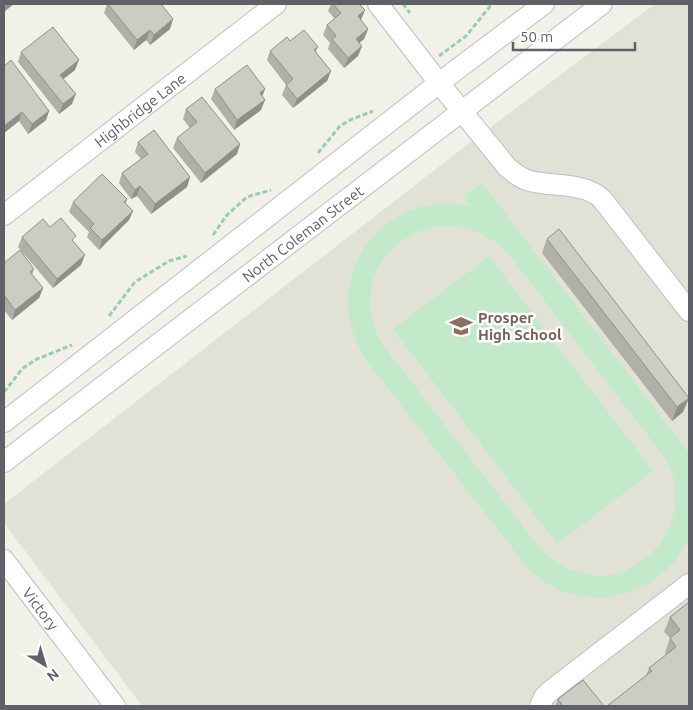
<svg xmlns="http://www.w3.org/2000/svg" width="693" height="710" viewBox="0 0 693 710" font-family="Ubuntu,sans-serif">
<rect width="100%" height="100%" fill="#f1f1e7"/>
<path fill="#e2e1d5" d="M655,4h34v702h-547l-138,-183v-19l459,-356z"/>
<path fill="#c2eaca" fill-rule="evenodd" d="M482,183l207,270v85l-12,21 -13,13 -14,11 -18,8 -17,5 -18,2 -17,-2 -15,-4 -14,-6 -12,-8 -13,-12 -157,-202c-27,-36 -29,-89 1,-124 3,-4 7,-7 11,-11 12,-11 27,-20 43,-23 16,-4 30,-2 46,0l-7,-10zM447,225c27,3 42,10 61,28l153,200c4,6 9,13 11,20 11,35 -4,73 -35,91 -6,3 -13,8 -20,10 -28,6 -55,-5 -75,-23l-149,-193c-6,-8 -13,-17 -17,-26 -21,-54 16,-102 71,-107z
M489,256l164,215 -96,73 -164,-215z"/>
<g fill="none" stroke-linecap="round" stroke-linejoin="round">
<defs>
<g id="minor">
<path d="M378,4l61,79 68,84c7,6 14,12 23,14 23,6 54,1 72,18l87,112"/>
<path id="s1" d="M4,215l272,-211"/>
<path d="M4,422l435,-339 105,-79"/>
<path id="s2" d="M4,462l598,-458"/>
<path id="s3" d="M4,560l111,146"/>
<path d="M540,706l4,-9 5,-5 140,-108"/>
</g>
</defs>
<use href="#minor" stroke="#bebfc6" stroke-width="22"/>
<path stroke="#9accb3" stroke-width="3" stroke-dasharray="5 2.5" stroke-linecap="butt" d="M403,4l7,9
M439,56l27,-20 26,-32
M318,153l22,-27 10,-6 23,-9
M213,235l14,-20 20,-18 24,-7
M109,316l26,-34 34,-21 18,-5
M4,392l19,-24 14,-9 35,-14"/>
<use href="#minor" stroke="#fff" stroke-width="20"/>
</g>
<path fill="#b0afa8" d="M107,4h1l62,25 -20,16 -4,-5 -12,10 -30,-37z
M331,4h28l2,16 7,9 -4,10 -5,4 3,3 -4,10 -14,12 -16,-19 2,-6 -7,-8 4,-10 8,-6 -7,-8z
M290,41l28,6 -2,5 15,19 -4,10 -34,27 -11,-13 4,-10 -19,-25 3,-9z
M21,52l54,18 -12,9 9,25 -13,10 -41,-52z
M4,66l45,45 -3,9 -18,14 -9,-13 -15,12z
M215,89h50l-3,8 -1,13 -27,20 -23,-31z
M186,109l54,35 -3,10 -36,29 -28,-35 4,-10 13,-10 -7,-9z
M138,142l52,35 -3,10 -36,27 -14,-18 -6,3 -12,-16 3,-10 19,-14 -6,-7z
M127,199l-1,5 7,7 -4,9 -30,30 -12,-13 2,-5 -20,-20 4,-10z
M50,227l24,15 7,23 -28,23 -35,-41 4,-10z
M547,239l136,173 -11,9 -130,-168z
M4,263l30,6 -2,6 11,13 -4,10 -27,22 -8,-10z
M689,602v104l-43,-30 3,-8 17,-13 -1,-2 5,-15 -6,-6 6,-15z
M558,699l46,7h-49z"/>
<path fill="#908f88" d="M5,4h9l-10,8v-7z
M365,10l-4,10 -3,-4z
M173,19l-3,10 -20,16 4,-10z
M368,29l-4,10 -12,10 4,-10z
M150,30l-4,10 -12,10 3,-10z
M362,46l-4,10 -14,12 4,-10z
M79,60l-4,10 -19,15 4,-10z
M331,71l-4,10 -34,27 4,-9z
M265,89l-4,10 -1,-6z
M76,94l-4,10 -13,10 4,-10z
M265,100l-4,10 -27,20 3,-10z
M49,111l-3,9 -18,14 4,-10z
M22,112l-3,9 -15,12v-7z
M240,144l-3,10 -36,29 4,-10z
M190,177l-3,10 -36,27 4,-10z
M140,186l-3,10 -6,3 4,-9z
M133,211l-4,9 -30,30 3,-10z
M85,255l-4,10 -28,23 4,-9z
M43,288l-4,10 -27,22 3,-10z
M689,398l-6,14 -11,9 5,-14z"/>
<path fill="#cdccc3" stroke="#908f88" d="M108,4h53l12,15 -19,16 -4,-5 -13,10z
M333,4h26l6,6 -7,6 10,13 -12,10 6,7 -14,12 -16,-19 4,-3 -9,-11 14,-12z
M53,27l26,33 -19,15 16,19 -13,10 -42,-52z
M304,30l14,17 -4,3 17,21 -34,28 -11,-14 7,-6 -23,-28 17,-14 3,4z
M11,60l38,51 -17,13 -10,-12 -18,14v-60z
M247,65l18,24 -5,4 5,7 -28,20 -22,-31z
M202,97l38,47 -35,29 -28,-35 20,-16 -11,-13z
M154,130l36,47 -35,27 -15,-18 -5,4 -13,-17 26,-19 -10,-12z
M102,174l25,25 -3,3 9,9 -31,29 -12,-12 4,-4 -21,-22z
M61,218l15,18 -4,4 13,15 -28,24 -35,-42 21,-18 7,8z
M559,229l130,169 -12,9 -130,-168z
M20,250l14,19 -4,3 13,16 -28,22 -11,-15v-32z
M689,602v104h-82l45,-35 -3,-3 27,-21 -6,-9 10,-8 -10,-13z
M583,680l21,26h-41l-5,-7z"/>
<defs>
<symbol id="school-bare" viewBox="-9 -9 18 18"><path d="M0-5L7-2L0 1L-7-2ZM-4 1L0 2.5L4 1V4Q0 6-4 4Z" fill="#8d6e63" stroke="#fff" stroke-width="2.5" paint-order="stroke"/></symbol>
</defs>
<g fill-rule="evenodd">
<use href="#school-bare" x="445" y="310" width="32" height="32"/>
</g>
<g text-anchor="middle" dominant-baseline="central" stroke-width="5" stroke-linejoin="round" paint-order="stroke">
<g font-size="15" fill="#5e6168" stroke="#fff">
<text stroke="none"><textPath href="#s1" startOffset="172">Highbridge Lane</textPath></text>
<text stroke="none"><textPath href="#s2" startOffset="376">North Coleman Street</textPath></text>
<text stroke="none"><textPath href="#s3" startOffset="61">Victory</textPath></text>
</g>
<g font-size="15" font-weight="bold" fill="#785e54" stroke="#fff" text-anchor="start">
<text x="478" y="317">Prosper<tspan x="478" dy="17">High School</tspan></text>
</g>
</g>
<rect width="693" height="710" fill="none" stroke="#5e6168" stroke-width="10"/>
<g transform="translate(45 665) rotate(142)" stroke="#ffffff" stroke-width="4" paint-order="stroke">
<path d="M0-4L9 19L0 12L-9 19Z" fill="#5e6168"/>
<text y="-8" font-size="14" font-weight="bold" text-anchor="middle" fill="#5e6168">N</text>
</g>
<path d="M513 42v8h122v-8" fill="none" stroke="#5e6168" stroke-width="2.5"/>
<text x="520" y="42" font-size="15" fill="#5e6168" stroke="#ffffff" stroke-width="4" paint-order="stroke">50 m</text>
</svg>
